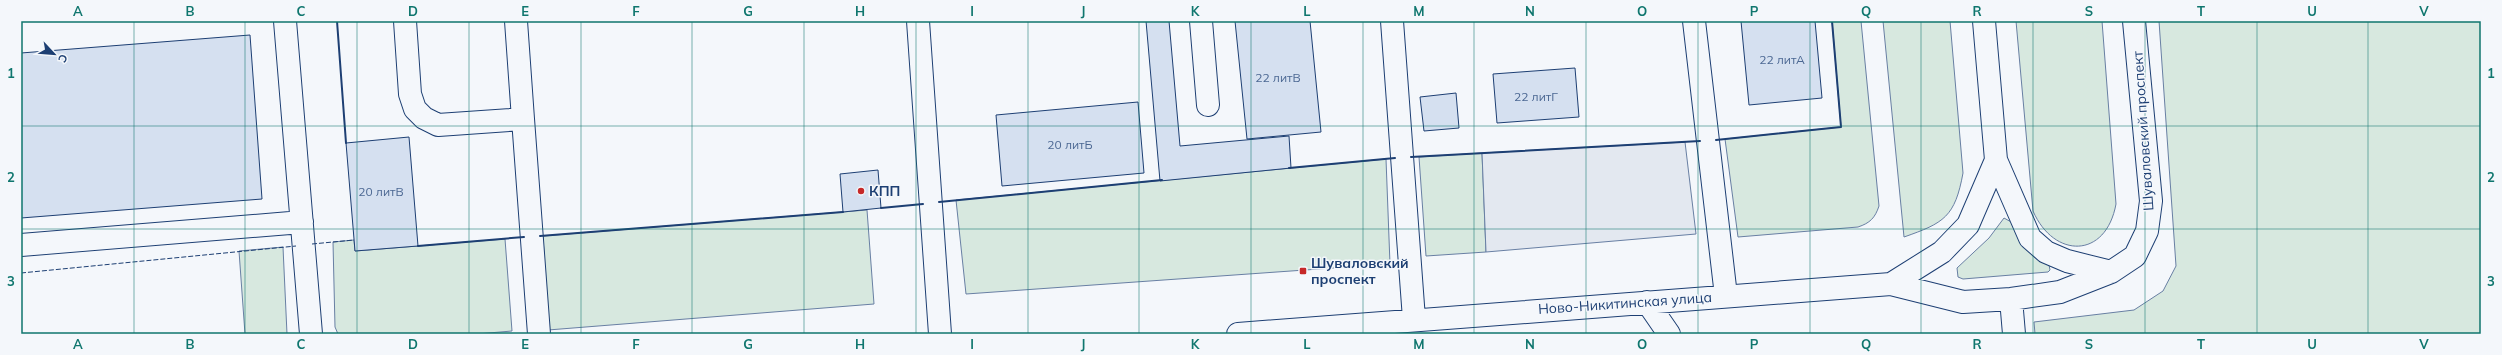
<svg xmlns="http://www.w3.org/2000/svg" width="2502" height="355" viewBox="0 0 2502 355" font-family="Mulish,sans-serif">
<rect width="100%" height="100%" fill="#f4f7fb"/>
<path fill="#d7e8df" stroke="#687fa3" d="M1832,21h29l18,185c-4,12 -9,17 -21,21l-120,10 -13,-98 116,-12z
M1883,21h67l13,152c-8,44 -19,50 -59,64z
M2016,21h86l14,183c-10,55 -62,55 -83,7z
M2159,21h322v313h-446l-1,-12 100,-12 29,-19 13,-25z
M1482,153l4,99 -60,4 -7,-99z
M1386,159l4,105 -424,30 -10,-94z
M867,210l7,94 -326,26 -5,-94z
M2004,218l9,5c6,22 16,31 36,42l1,5 -2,2 -85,7 -5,-2 -1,-9 32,-30z
M505,239l7,92 -35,3h-139l-3,-7 -2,-85 21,-2 1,11z
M283,247l4,87h-42l-6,-83z"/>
<path fill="#e3e8f0" stroke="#687fa3" d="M1685,142l11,92 -210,18 -4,-99z"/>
<path fill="#d5e0f0" stroke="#1d3f73" d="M1146,21h23l11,125 109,-10 2,32 -131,13z
M1235,21h75l11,111 -74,7z
M1741,21h74l7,77 -73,7z
M250,35l12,164 -241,19v-165z
M1575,68l4,49 -82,6 -4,-49z
M1456,93l3,35 -35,3 -4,-34z
M1138,102l6,71 -142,13 -6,-71z
M409,137l9,109 -63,5 -9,-108z
M878,170l3,38 -38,4 -3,-38z"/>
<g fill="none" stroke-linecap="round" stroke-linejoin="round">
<defs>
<path id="minor" d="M285,21l26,313
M405,21l5,73 5,15 9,9 14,7 85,-6 -7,-98
M918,21l22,313
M1201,21l7,84
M1392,21l22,298
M1694,21l32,275
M1984,21l12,139 34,78 16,14 21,9 44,11
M523,119l16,215
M21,245l281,-23
M1891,284l51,-32 26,-27 28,-65
M2011,299l3,35
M1647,302l22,32
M1238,334l653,-50 72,18 48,-3 49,-7 51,-20 24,-16 12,-25 4,-30 -17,-180"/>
</defs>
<use href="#minor" stroke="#1d3f73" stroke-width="24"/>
<use href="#minor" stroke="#f4f7fb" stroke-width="22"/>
<path stroke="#1d3f73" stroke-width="1" stroke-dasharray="5 2" stroke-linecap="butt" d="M312,244l42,-4
M21,273l275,-27"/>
<path stroke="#1d3f73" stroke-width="2" d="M337,21l9,122
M1716,140l125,-13 -9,-106
M1411,157l289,-16
M1289,168l106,-10
M939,202l223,-22
M881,208l42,-4
M540,236l303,-24
M418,246l106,-9"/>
</g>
<path fill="none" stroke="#0f766e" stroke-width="1" stroke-opacity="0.55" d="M134,21v313M245,21v313M357,21v313M469,21v313M581,21v313M692,21v313M804,21v313M916,21v313M1028,21v313M1139,21v313M1251,21v313M1363,21v313M1474,21v313M1586,21v313M1698,21v313M1810,21v313M1921,21v313M2033,21v313M2145,21v313M2257,21v313M2368,21v313M21,126h2460M21,229h2460"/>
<g fill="#c62828" stroke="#f4f7fb" stroke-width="1.5">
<circle cx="861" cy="191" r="4"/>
<rect x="1299" y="267" width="8" height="8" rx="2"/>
</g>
<g text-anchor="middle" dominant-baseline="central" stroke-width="3" stroke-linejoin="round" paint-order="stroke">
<g font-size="12" fill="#4b6792">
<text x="1782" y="59">22 литА</text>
<text x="1278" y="77">22 литВ</text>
<text x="1536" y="96">22 литГ</text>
<text x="1070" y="144">20 литБ</text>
<text x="381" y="191">20 литВ</text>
</g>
<g font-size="14" fill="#1d3f73" stroke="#f4f7fb">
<text transform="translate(2143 131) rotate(-94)">Шуваловский проспект</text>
<text transform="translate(1625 303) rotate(-4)">Ново-Никитинская улица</text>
</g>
<g font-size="14" font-weight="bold" fill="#1d3f73" stroke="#f4f7fb" text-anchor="start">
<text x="869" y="191">КПП</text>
<text x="1311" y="263">Шуваловский<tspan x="1311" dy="16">проспект</tspan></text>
</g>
</g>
<rect width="2502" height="355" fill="none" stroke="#f4f7fb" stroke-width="44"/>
<g transform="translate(54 54) rotate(116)" stroke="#f4f7fb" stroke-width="3" paint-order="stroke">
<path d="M0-3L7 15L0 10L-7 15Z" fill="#1d3f73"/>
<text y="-6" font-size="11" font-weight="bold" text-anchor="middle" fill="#1d3f73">С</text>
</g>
<rect x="22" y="22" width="2458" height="311" fill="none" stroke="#0f766e" stroke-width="1.5"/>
<g font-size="13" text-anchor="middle" font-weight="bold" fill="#0f766e">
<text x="78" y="16">A</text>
<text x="190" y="16">B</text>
<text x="301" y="16">C</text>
<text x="413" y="16">D</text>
<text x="525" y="16">E</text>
<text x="636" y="16">F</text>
<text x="748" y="16">G</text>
<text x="860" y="16">H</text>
<text x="972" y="16">I</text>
<text x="1083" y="16">J</text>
<text x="1195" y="16">K</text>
<text x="1307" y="16">L</text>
<text x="1419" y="16">M</text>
<text x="1530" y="16">N</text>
<text x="1642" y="16">O</text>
<text x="1754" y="16">P</text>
<text x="1866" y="16">Q</text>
<text x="1977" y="16">R</text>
<text x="2089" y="16">S</text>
<text x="2201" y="16">T</text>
<text x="2312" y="16">U</text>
<text x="2424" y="16">V</text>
<text x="11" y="78">1</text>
<text x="2491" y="78">1</text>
<text x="11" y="182">2</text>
<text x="2491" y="182">2</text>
<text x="11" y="286">3</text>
<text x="2491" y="286">3</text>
<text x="78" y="349">A</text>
<text x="190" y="349">B</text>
<text x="301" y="349">C</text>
<text x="413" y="349">D</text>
<text x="525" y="349">E</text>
<text x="636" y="349">F</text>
<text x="748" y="349">G</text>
<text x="860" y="349">H</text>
<text x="972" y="349">I</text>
<text x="1083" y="349">J</text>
<text x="1195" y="349">K</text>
<text x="1307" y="349">L</text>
<text x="1419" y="349">M</text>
<text x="1530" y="349">N</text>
<text x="1642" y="349">O</text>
<text x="1754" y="349">P</text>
<text x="1866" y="349">Q</text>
<text x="1977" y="349">R</text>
<text x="2089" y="349">S</text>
<text x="2201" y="349">T</text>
<text x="2312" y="349">U</text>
<text x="2424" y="349">V</text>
</g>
</svg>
